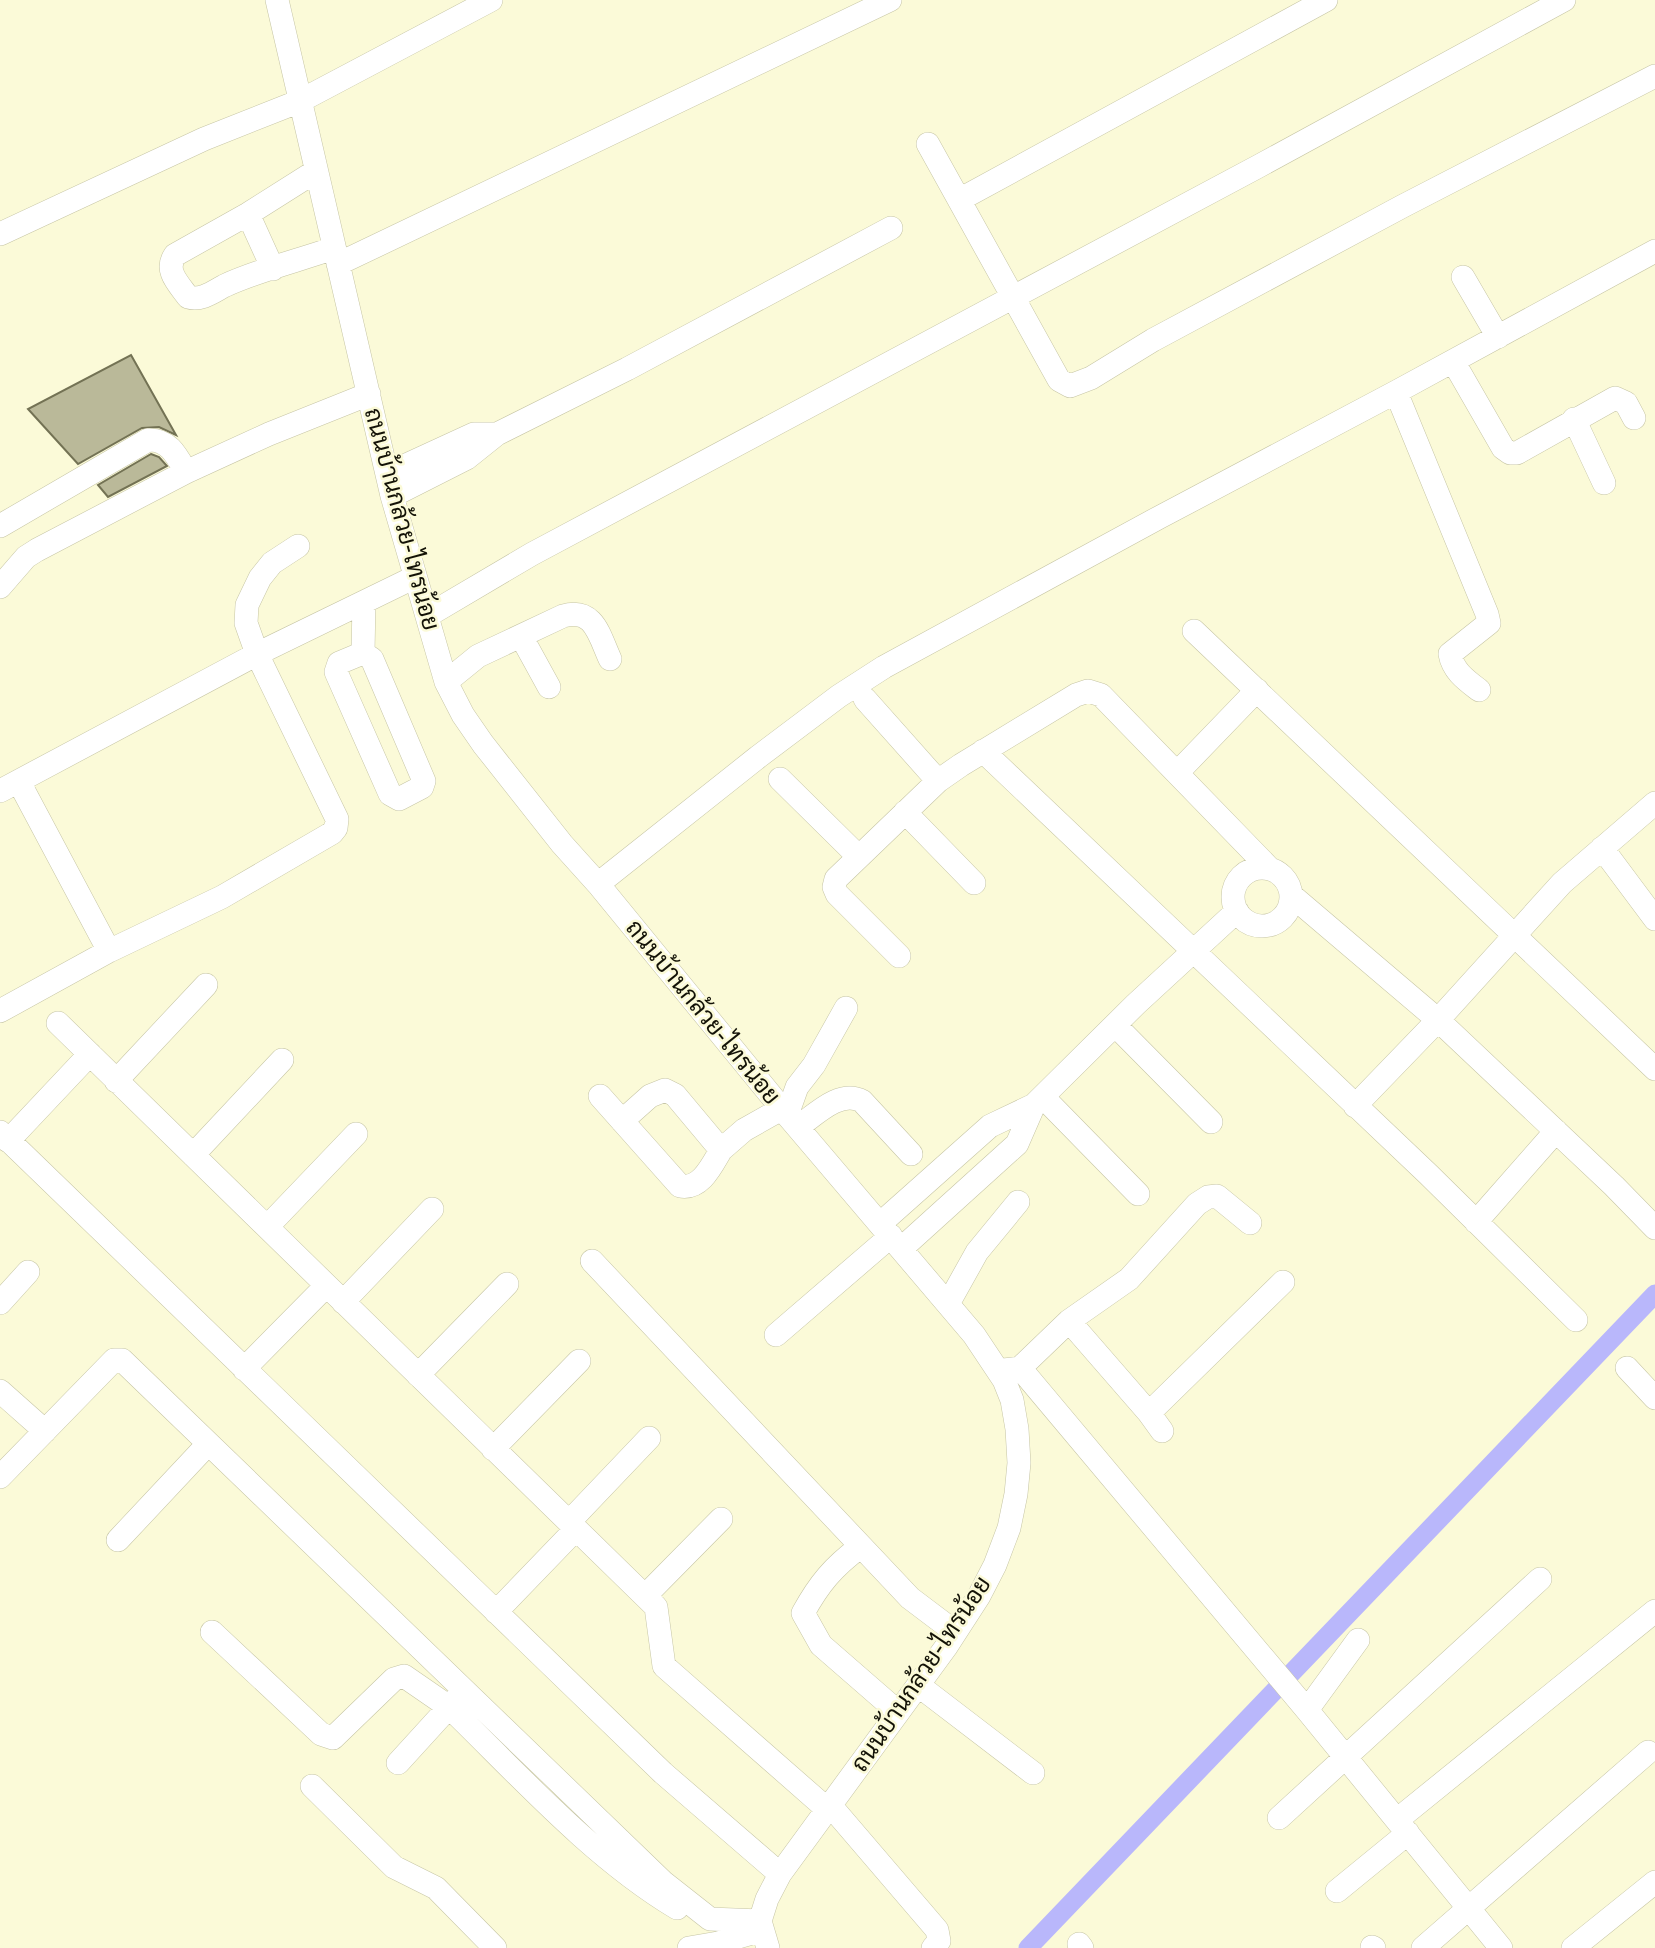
<svg xmlns="http://www.w3.org/2000/svg" width="1655" height="1948" viewBox="0 0 1655 1948" font-family="'DejaVu Sans',Sarabun,sans-serif">
<rect width="100%" height="100%" fill="#fbfad8"/>
<g fill="none" stroke-linecap="round" stroke-linejoin="round">
<path stroke="#b9b7fb" stroke-width="19" d="M1028,1948l627,-654"/>
</g>
<path fill="#bab999" stroke="#737254" stroke-width="2" d="M131,355l45,80 -17,-8 -17,1 -64,36 -50,-55z
M151,454l8,3 8,9 -59,31 -10,-12z"/>
<g fill="none" stroke-linecap="round" stroke-linejoin="round">
<defs>
<path id="minor" d="M277,0l115,496 54,186 17,33 20,29 79,100 36,40 189,231 187,220 30,45 8,20 5,29 2,34 -3,31 -7,34 -14,37 -16,31 -33,51 -166,227 -13,25 -7,22 8,27
M928,144l131,236 11,6 21,-8 62,-38 250,-134 252,-130
M316,171l-68,43 -73,41c-11,16 4,29 13,42 13,4 25,-5 36,-11 34,-16 73,-25 110,-38
M959,200l367,-200
M248,214l25,55
M0,234l204,-95 96,-38 191,-101
M338,264l552,-264
M1463,277l35,60
M1453,361l50,87 7,5h7l98,-55 11,5 8,15
M1396,392l91,222 2,9 -39,31c3,17 16,26 29,36
M1574,419l30,64
M387,474l87,-40h23
M392,496l75,-38 30,-24 130,-65 264,-141
M0,526l148,-86c21,-1 29,16 38,32
M0,587l26,-30 11,-7 149,-78 83,-38 100,-40
M427,616l105,-62 727,-388 305,-166
M1194,631l461,438
M521,636l28,51
M363,653l9,6 52,122 -2,6 -23,12 -9,-5 -54,-122 3,-9z
M363,653l1,-51
M446,682l32,-26 85,-40c31,-9 36,19 47,43
M865,699l73,82
M983,751l445,423 148,146
M1177,773l80,-83
M780,779l78,77
M19,782l90,169
M0,791l257,-137 158,-77
M905,812l69,71
M1602,848l53,71
M1233 897a29 29 0 1 1 58 0a29 29 0 1 1-58 0Z
M598,884l160,-127 81,-61 45,-29 276,-150 236,-125 259,-141
M1291,895l147,125 176,166 41,42
M899,956l-62,-62 -3,-7 2,-8 102,-98 23,-16 115,-70 12,-4 13,4 167,172
M0,1011l109,-60 113,-54 110,-64 4,-5 1,-9 -80,-165 -11,-31 1,-18 13,-27 12,-15 26,-17
M58,1023l598,584 8,59 163,143
M1115,1025l96,97
M116,1081l90,-96
M600,1096l80,90c21,4 32,-21 41,-36
M1043,1097l95,97
M1355,1106l83,-86 124,-137 93,-80
M787,1115l10,-28 17,-22 32,-57
M622,1121l28,-25 15,-6 10,5 46,55 23,-20 39,-22
M798,1127c17,-12 42,-38 64,-26l49,53
M0,1132l663,641 117,101
M8,1141l82,-87
M193,1155l89,-95
M1476,1222l80,-91
M881,1223l109,-97 44,-21 102,-101 101,-93
M267,1227l89,-93
M902,1248l115,-104 17,-39
M592,1261l318,337 45,34
M343,1302l89,-93
M0,1303l28,-31
M948,1304l29,-52 41,-50
M1069,1321l80,92 13,18
M776,1335l115,-99
M1020,1368l287,342 194,238
M1627,1368l28,30
M244,1369l82,-83
M1004,1370l16,-2 49,-47 60,-42 68,-75 11,-7 9,-1 33,27
M418,1375l89,-91
M0,1391l45,40
M1149,1413l134,-131
M493,1449l86,-88
M0,1477l114,-117h8l541,522 47,37 50,2
M569,1522l80,-84
M118,1540l90,-96
M860,1547c-27,20 -41,37 -57,66l18,32 77,67
M645,1596l76,-77
M496,1612l80,-83
M212,1632l109,102 12,4 61,-59 10,-3 45,31 10,-11
M918,1685l115,88
M1307,1710l51,-70
M398,1763l51,-56c70,68 144,151 228,201
M312,1786l82,81 42,21 59,60
M830,1805l107,125 2,11 -6,7
M1279,1818l261,-239
M1397,1820l258,-209
M1337,1891l71,-58
M1079,1944l3,4
M1372,1947l2,1
M689,1948l29,-5 44,-13
M1423,1948l225,-196
M1573,1948l82,-66"/>
</defs>
<use href="#minor" stroke="#c6c5a5" stroke-width="24"/>
<use href="#minor" stroke="#fff" stroke-width="23"/>
</g>
<g text-anchor="middle" dominant-baseline="central" stroke-width="5" stroke-linejoin="round" paint-order="stroke">
<g font-size="24" fill="#131207" stroke="#fbfad8">
<text transform="translate(402 519) rotate(75)">ถนนบ้านกล้วย-ไทรน้อย</text>
<text transform="translate(703 1012) rotate(51)">ถนนบ้านกล้วย-ไทรน้อย</text>
<text transform="translate(921 1674) rotate(-56)">ถนนบ้านกล้วย-ไทรน้อย</text>
</g>
</g>
</svg>
